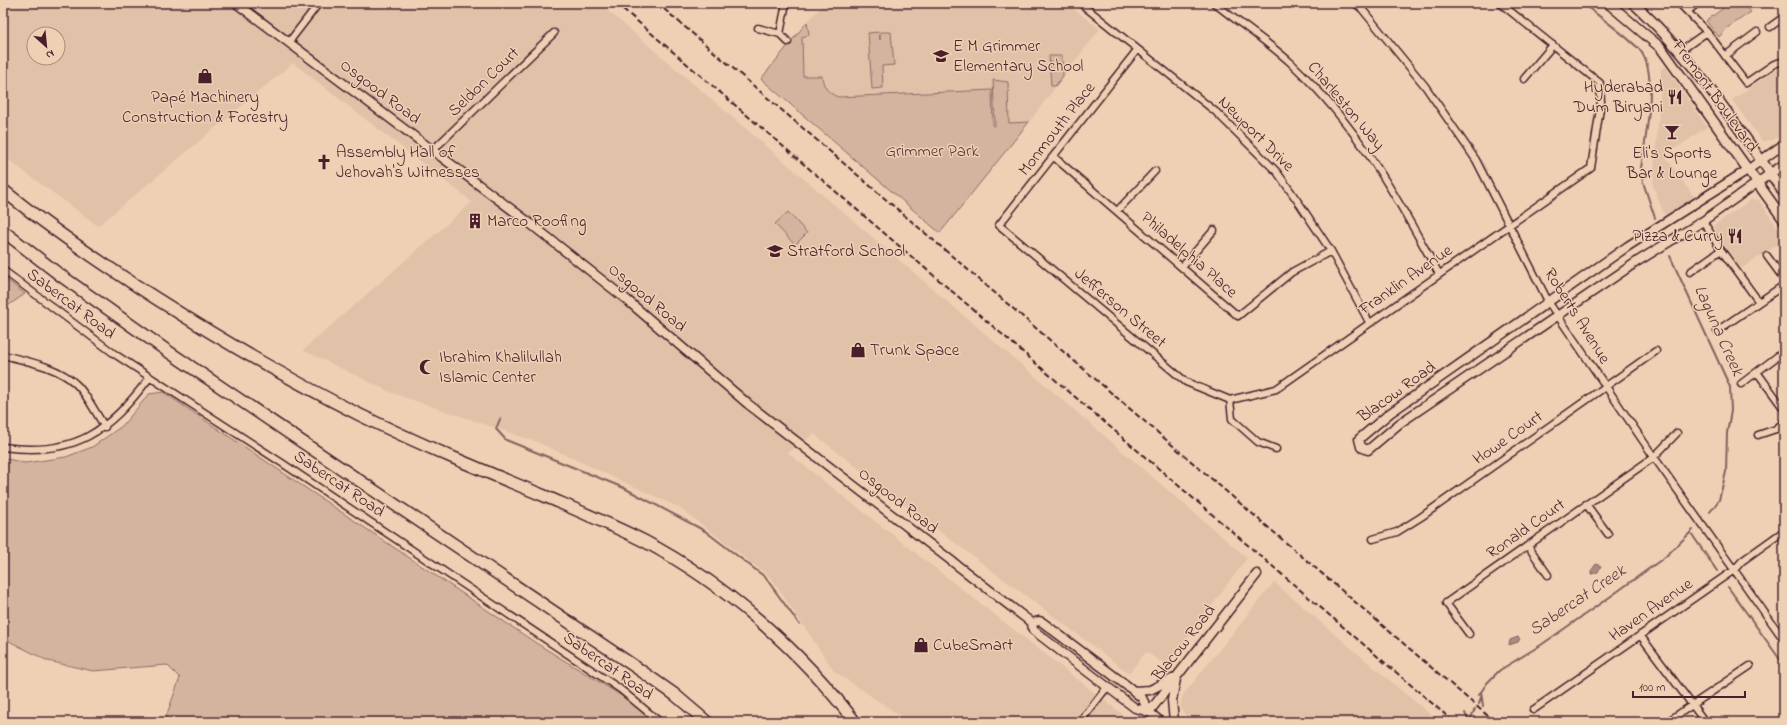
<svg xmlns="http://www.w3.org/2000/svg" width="1787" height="725" viewBox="0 0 1787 725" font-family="'Indie Flower',sans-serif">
<rect width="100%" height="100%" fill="#eed1b5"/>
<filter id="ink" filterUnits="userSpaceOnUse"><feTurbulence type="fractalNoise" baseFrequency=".025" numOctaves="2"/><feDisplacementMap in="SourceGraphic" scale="8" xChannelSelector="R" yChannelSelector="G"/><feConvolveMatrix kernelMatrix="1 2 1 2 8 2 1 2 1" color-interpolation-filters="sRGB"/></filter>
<g filter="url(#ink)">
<path fill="#e0c2a9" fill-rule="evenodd" d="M3,3h596l648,555 -80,108 -21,-14 -17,21 -206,-154 -109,-85 -26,19 344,269h-223l-75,-51 -63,-93 -91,-70 -143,-66 -145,-49 -89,-43 169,-148 -179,-139 -195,163 -95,-70zM34,34h24v24h-24z
M825,3h241l34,26 -71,93 -36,4 -2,-36 -153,7 -7,-3 -9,-11 -19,-7 -1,-39 7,-2 -2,-13z
M1665,66l42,61 -42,29 29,41 -29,19 -12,-30 8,-102v-15z
M1778,68l6,9v55l-11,8 -11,1 -30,-41z
M1752,199l7,1 25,37v3l-43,29 -15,-21 -13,-22z
M1274,582l63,54 102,86h-246l-8,-7 -5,-9 3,-11z"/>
<path fill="#d3b49f" stroke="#8e6a65" d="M1730,3h14l7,9 -24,16 -8,9 -13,-16z
M807,22l2,13 -7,2 1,39h19c1,11 6,17 16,21l154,-7 1,36h2l-2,-46 15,2 1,41 20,-1 -89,111 -179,-154z
M879,32l1,8v-8h11l3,33 -12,1 1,22 -11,1 -4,-56z
M1049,56h13l1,20 -8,10h-4z
M788,212l19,21 -12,12 -20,-21z
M3,277l22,17 -22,15z
M163,392l373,251 128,79h-500l16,-44 -13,-13 -74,6 -45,-10 -45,-23v-180l22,5 41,-6 26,-10 30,-21 27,-32z"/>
<path fill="#ad8b7f" stroke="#85605d" d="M1596,564l5,2 -3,6 -6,2 -1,-3z
M1518,637l2,2 -2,3 -9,3 1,-5z"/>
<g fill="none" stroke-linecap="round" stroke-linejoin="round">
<path stroke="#85605d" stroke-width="2" d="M1582,3c19,15 40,29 57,46 21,23 6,90 2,119l2,14 12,36
M1670,256l60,131 1,24 -4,22 -1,39 -7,28 -9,12
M500,419l-4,10 10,11 118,48 81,43 60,46 34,47
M1691,533l26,38
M1728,587l56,78
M1481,692l2,14
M1479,695l8,-12 13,-13 41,-25 73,-51 51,-37 28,-27
M1479,704l2,-7
M1465,713l4,9
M1469,722l6,-13
M1472,722h3"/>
<defs>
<path id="street" d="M786,3l-6,31 8,8
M1080,3l136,109 61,60 24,34 30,45 38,71
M1214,3c25,20 53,38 77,60 66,62 105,132 148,211
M1355,3l7,6 63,77 51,74 73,143 105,154 130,183
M1679,3l28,29 39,51 28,-19 10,-3
M1688,11l10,-8
M1770,27l14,-10
M758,28l22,6
M289,42l30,-39
M1137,50l-138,175 187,157 44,18
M1680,51l27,-19
M1725,56l32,-24
M1524,79l29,-34
M433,150l121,-117
M1054,157l184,159 54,-44 39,-21
M1117,211l38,-40
M1703,221l18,29 38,52
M1767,256l17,23
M1182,267l32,-37
M3,270l113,85 166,108 338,226 40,33
M1690,272l31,-22
M1717,331l67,-46
M3,355c24,6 56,12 74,30 11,11 19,29 28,42
M1757,372l27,37
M1741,384l42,-32 1,-19
M1230,400l46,-11 315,-221 10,-66 -1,-19 -100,-80
M1230,400l2,19 26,23 18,7
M1758,435l18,-6 8,-7
M3,447c72,10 105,-15 147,-70
M1586,504l22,30
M1373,539l24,-7 24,-15 235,-166
M1528,546l20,29
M1469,634l-23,-31 208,-146 23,-24
M1640,635l65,87
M1533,710l201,-140 8,-9 42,-30
M1080,722l28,-36
M1667,722l83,-56"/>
<path id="secondary" d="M236,3l291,218 100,79 121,104 284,219 1,7 102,78 14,4 12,10
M1784,144l-35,25 -121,77 -238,167 -31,26 2,8 7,3 32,-27 238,-162 65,-40 81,-57
M1032,623l7,-2 3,1 88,66 12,10 7,14
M1134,691l16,-1 22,-11
M1149,712l108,-138
M1174,722l-2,-22 4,-21"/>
<path id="primary" d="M1608,3l53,45 123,172
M1633,3c58,52 106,126 151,190"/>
<path id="highway" d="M3,190c49,40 101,75 154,109 66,42 133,81 203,116 61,30 124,56 187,82 32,14 65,28 97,44 80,42 157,110 211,181
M3,231l57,44 106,75 471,318 37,26 33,28"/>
</defs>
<use href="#street" stroke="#4a1f2b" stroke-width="9"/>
<use href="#secondary" stroke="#4a1f2b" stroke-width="11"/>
<use href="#primary" stroke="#4a1f2b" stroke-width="12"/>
<use href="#highway" stroke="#4a1f2b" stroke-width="14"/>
<use href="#street" stroke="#eed1b5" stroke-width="6"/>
<use href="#secondary" stroke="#eed1b5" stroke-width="8"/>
<use href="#primary" stroke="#eed1b5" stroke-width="9"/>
<use href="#highway" stroke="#eed1b5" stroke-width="11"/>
<path stroke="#4a1f2b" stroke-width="2" stroke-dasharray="6 3" stroke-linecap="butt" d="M616,3l838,719
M657,3l838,719"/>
</g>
</g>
<defs>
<symbol id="school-bare" viewBox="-9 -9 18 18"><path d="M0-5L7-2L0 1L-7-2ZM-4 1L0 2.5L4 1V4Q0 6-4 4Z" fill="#4a1f2b" stroke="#eed1b5" stroke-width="2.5" paint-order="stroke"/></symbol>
<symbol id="shop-bare" viewBox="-9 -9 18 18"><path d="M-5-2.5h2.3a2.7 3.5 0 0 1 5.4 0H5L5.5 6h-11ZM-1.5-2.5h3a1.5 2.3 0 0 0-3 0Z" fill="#4a1f2b" stroke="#eed1b5" stroke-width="2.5" paint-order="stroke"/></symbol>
<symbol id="restaurant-bare" viewBox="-9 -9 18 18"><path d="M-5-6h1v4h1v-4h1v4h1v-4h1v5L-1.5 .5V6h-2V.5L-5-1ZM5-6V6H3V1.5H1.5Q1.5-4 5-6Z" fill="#4a1f2b" stroke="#eed1b5" stroke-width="2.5" paint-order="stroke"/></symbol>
<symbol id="bar-bare" viewBox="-9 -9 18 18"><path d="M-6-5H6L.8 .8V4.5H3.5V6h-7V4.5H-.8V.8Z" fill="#4a1f2b" stroke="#eed1b5" stroke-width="2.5" paint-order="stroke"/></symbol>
<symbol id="church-bare" viewBox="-9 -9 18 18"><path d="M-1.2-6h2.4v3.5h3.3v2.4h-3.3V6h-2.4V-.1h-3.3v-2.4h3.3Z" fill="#4a1f2b" stroke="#eed1b5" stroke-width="2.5" paint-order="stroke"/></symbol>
<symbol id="building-bare" viewBox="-9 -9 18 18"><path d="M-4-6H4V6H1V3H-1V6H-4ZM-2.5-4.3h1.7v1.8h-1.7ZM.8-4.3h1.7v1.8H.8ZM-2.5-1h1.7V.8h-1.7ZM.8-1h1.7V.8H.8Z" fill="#4a1f2b" stroke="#eed1b5" stroke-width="2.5" paint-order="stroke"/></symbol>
<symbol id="mosque-bare" viewBox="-9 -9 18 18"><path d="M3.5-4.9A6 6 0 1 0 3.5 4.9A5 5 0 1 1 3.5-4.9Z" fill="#4a1f2b" stroke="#eed1b5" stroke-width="2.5" paint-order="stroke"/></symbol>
</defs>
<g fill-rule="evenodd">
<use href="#school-bare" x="930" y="45" width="22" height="22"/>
<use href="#shop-bare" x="194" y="65" width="22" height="22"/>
<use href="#restaurant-bare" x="1664" y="86" width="22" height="22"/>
<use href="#bar-bare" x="1661" y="121" width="22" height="22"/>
<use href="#church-bare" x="313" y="151" width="22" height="22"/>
<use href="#building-bare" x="464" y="210" width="22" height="22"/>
<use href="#restaurant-bare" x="1724" y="225" width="22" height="22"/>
<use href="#school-bare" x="764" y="240" width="22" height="22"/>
<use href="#shop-bare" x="847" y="339" width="22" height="22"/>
<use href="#mosque-bare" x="416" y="356" width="22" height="22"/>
<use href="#shop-bare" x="910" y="634" width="22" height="22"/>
</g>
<g text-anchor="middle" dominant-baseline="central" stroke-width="3" stroke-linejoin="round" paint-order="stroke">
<g font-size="17" fill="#4a1f2b" stroke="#eed1b5" text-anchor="start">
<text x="953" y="46">E M Grimmer<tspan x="953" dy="20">Elementary School</tspan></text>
<text x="1663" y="87" text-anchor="end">Hyderabad<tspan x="1663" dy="20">Dum Biryani</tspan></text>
<text x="205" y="97" text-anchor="middle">Papé Machinery<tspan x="205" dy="20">Construction &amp; Forestry</tspan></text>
<text x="336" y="152">Assembly Hall of<tspan x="336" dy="20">Jehovah's Witnesses</tspan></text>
<text x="1672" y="153" text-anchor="middle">Eli's Sports<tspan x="1672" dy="20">Bar &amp; Lounge</tspan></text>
<text x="487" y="221">Marco Roofing</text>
<text x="1723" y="236" text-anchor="end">Pizza &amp; Curry</text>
<text x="787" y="251">Stratford School</text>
<text x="870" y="350">Trunk Space</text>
<text x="439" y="357">Ibrahim Khalilullah<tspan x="439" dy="20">Islamic Center</tspan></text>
<text x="933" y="645">CubeSmart</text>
</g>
<g font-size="17" fill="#4a1f2b" stroke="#eed1b5">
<text transform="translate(484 82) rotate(-44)">Seldon Court</text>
<text transform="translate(380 92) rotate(37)">Osgood Road</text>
<text transform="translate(1715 96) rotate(54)">Fremont Boulevard</text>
<text transform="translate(1346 106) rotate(50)">Charleston Way</text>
<text transform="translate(1057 129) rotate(-52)">Monmouth Place</text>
<text transform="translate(1256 134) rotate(45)">Newport Drive</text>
<text transform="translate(1189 255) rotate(41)">Philadelphia Place</text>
<text transform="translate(1406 280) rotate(-35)">Franklin Avenue</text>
<text transform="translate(647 298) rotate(40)">Osgood Road</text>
<text transform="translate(71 304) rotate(37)">Sabercat Road</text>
<text transform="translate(1120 308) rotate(40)">Jefferson Street</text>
<text transform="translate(1577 316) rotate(58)">Roberts Avenue</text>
<text transform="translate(1397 392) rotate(-36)">Blacow Road</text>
<text transform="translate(1508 438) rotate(-35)">Howe Court</text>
<text transform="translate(339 484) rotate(34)">Sabercat Road</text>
<text transform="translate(898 501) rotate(38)">Osgood Road</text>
<text transform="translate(1526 529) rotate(-35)">Ronald Court</text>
<text transform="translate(1651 610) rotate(-35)">Haven Avenue</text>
<text transform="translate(1184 643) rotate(-52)">Blacow Road</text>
<text transform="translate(608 666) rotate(35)">Sabercat Road</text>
</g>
<g font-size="17" fill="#5f353c" stroke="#eed1b5">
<text x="932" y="151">Grimmer Park</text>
</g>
<g font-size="18" font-style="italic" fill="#633a40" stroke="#eed1b5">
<text transform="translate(1718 331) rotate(66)">Laguna Creek</text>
<text transform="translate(1578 601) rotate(-34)">Sabercat Creek</text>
</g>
</g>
<rect width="1787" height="725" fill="none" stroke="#eed1b5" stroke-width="16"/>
<rect x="8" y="8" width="1771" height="709" fill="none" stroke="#4a1f2b" stroke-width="1.5" filter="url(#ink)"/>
<g transform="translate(46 46) rotate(153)"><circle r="19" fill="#eed1b5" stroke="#ac8a7e"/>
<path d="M0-3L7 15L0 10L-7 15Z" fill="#4a1f2b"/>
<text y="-6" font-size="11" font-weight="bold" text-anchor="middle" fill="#4a1f2b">N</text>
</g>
<path d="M1633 691v6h112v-6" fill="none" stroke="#4a1f2b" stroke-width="2"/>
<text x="1639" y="691" font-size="12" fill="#4a1f2b" stroke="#eed1b5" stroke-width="3" paint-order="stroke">100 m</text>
</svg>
